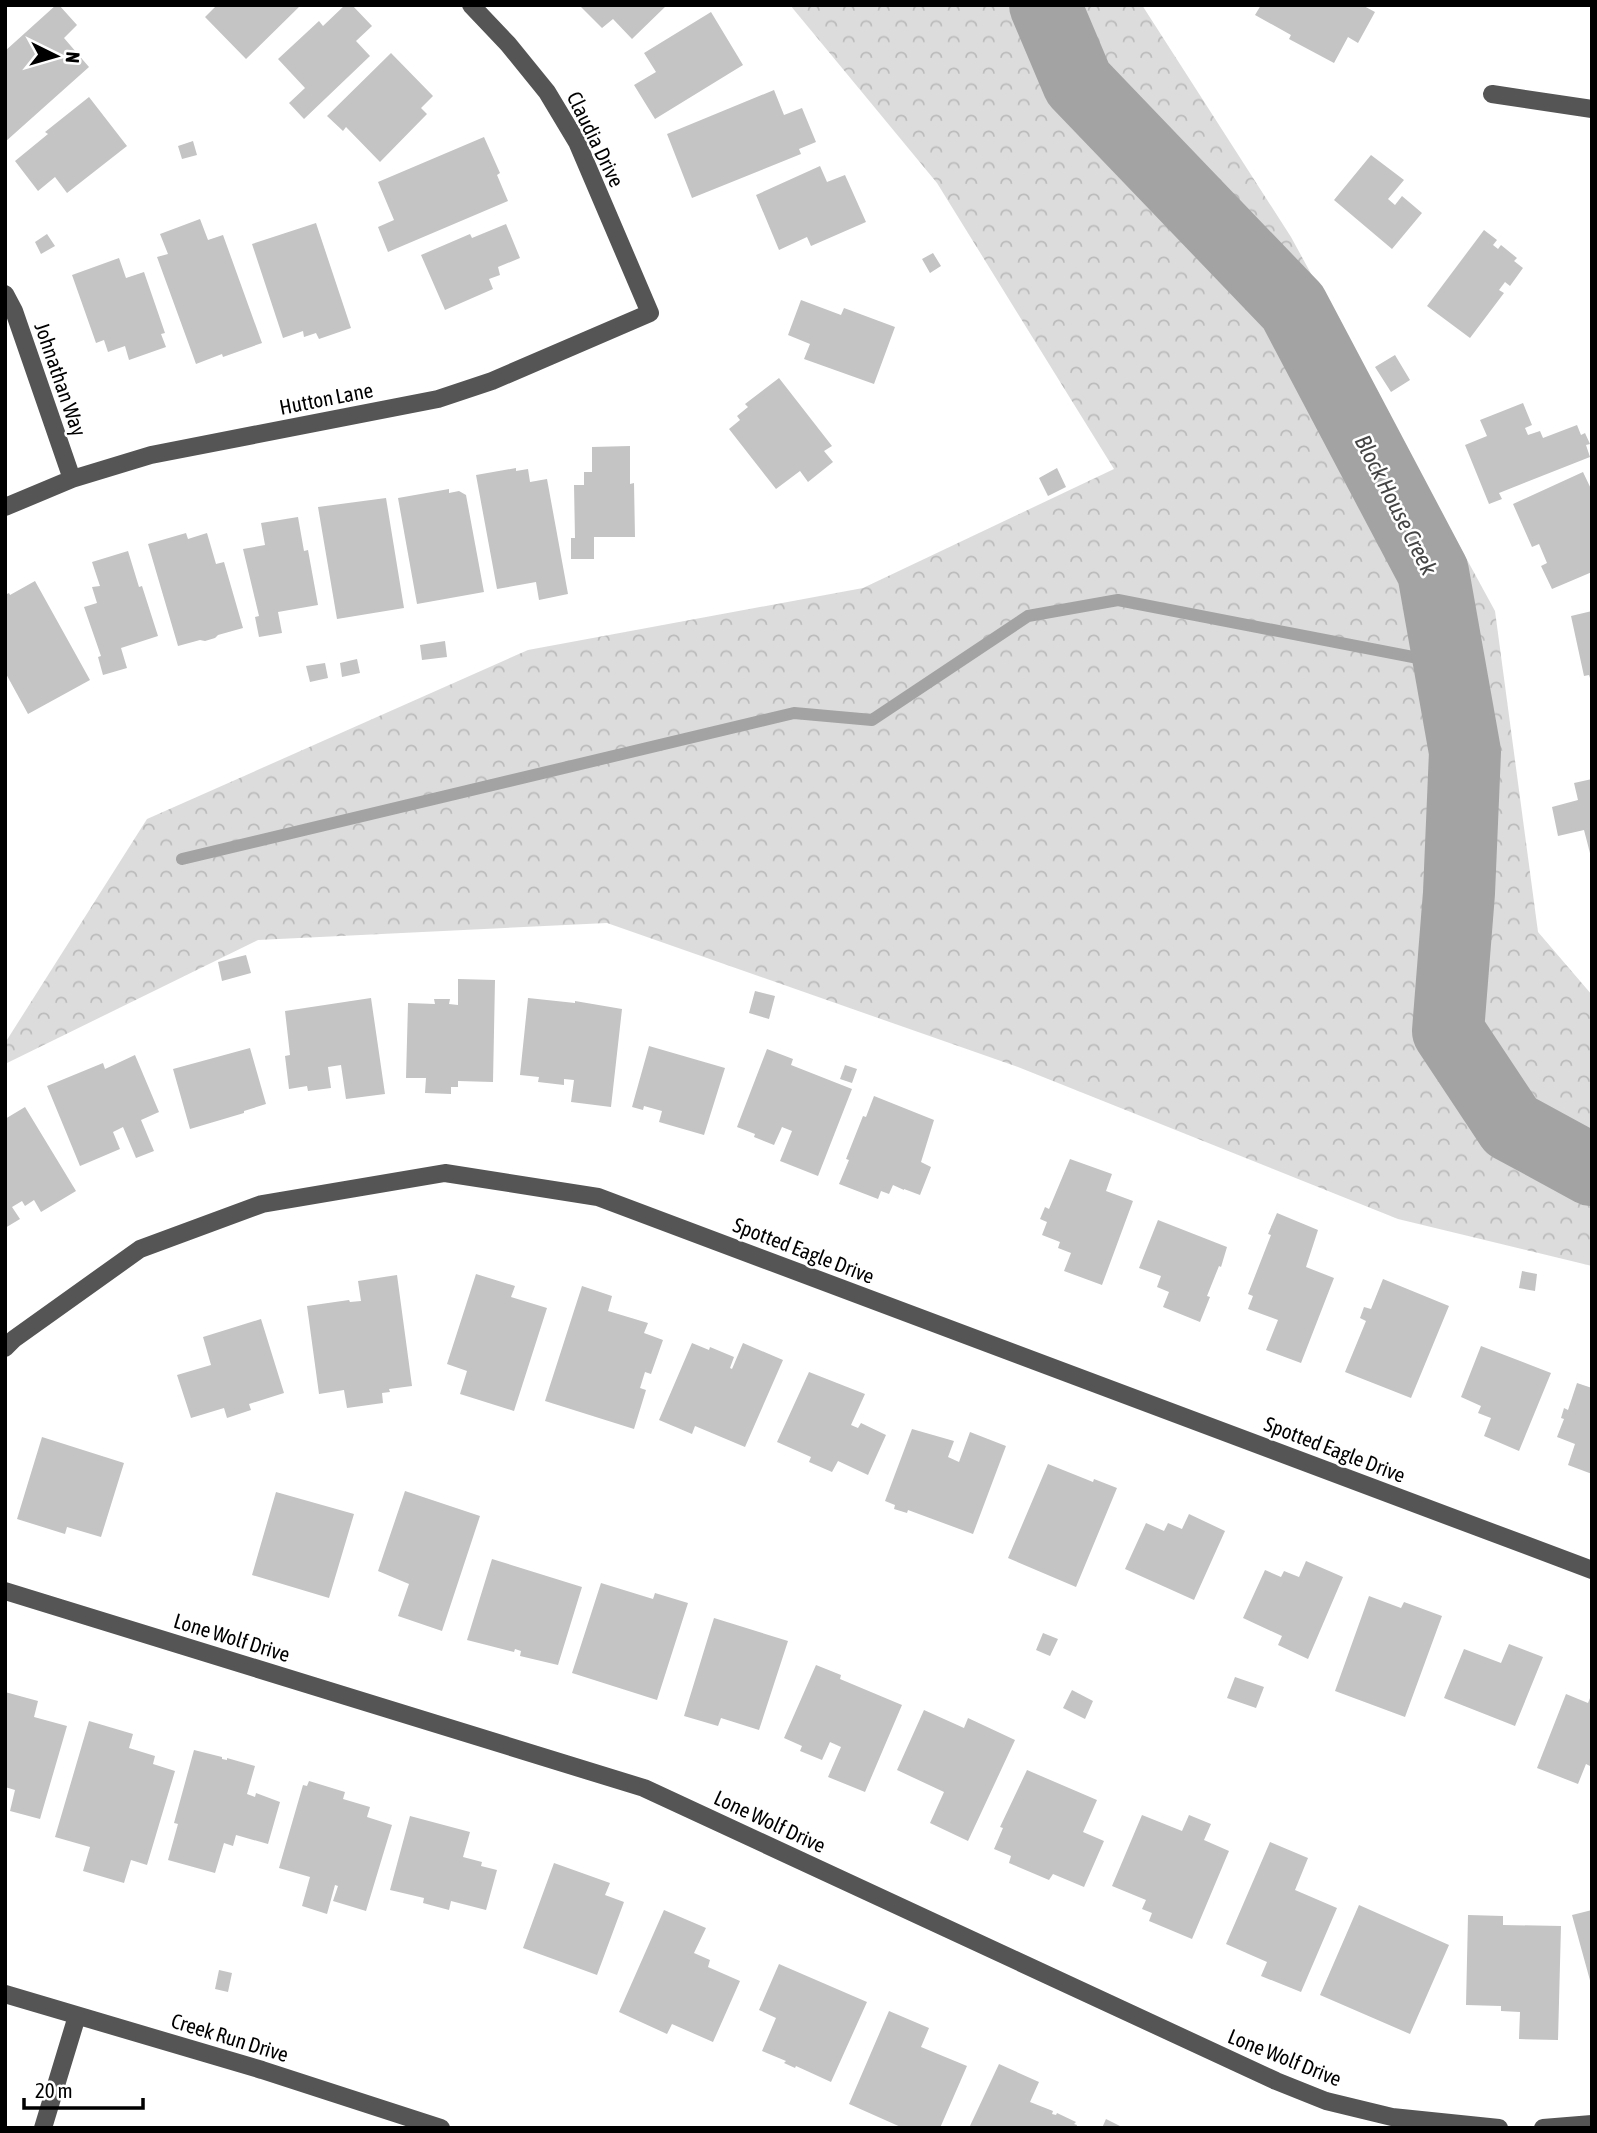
<svg xmlns="http://www.w3.org/2000/svg" width="1597" height="2133" viewBox="0 0 1597 2133" font-family="'Asap Condensed',sans-serif">
<defs>
<pattern id="forest-crowns" width="20" height="18" patternUnits="userSpaceOnUse" patternTransform="scale(1.75)"><rect width="20" height="18" fill="#dcdcdc"/><path d="M2 6a3 3 0 1 1 6 0M12 15a3 3 0 1 1 6 0" fill="none" stroke="#bbb"/></pattern>
</defs>
<rect width="100%" height="100%" fill="#fff"/>
<path fill="url(#forest-crowns)" d="M790,5h352l149,232 204,374 43,321 54,63v271l-194,-47 -380,-152 -411,-144 -349,17 -253,124v-21l142,-224 381,-169 335,-62 251,-119 -177,-286z"/>
<g fill="none" stroke-linecap="round" stroke-linejoin="round">
<path stroke="#a3a3a3" stroke-width="12" d="M182,859l612,-146 78,7 156,-104 90,-16 331,64"/>
<path stroke="#a3a3a3" stroke-width="72" d="M1045,5l33,78 215,224 140,265 32,180 -6,141 -11,138 63,95 81,44"/>
</g>
<path fill="#c4c4c4" d="M56,5h3l18,20 -13,13 25,29 -84,75v-91z
M217,5h84l-55,54 -41,-42z
M345,5h7l20,21 -16,15 14,15 -66,63 -15,-16 16,-15 -27,-29 41,-38 4,5z
M579,5h88l-35,34 -19,-20 -11,9z
M1261,5h101l13,7 -17,31 -10,-6 -14,26 -45,-24 2,-4 -36,-20z
M711,12l32,53 -88,54 -21,-34 22,-13 -12,-19z
M391,53l42,43 -12,12 6,6 -47,48 -34,-35 -3,4 -16,-15z
M774,90l10,25 18,-7 14,34 -17,7 2,5 -109,44 -25,-64z
M89,97l38,49 -60,47 -12,-16 -17,14 -23,-30 33,-27 -3,-2z
M484,137l16,36 -3,2 11,26 -120,51 -10,-25 16,-7 -16,-38z
M193,141l4,14 -15,4 -4,-13z
M1371,155l33,25 -16,19 7,6 7,-9 20,17 -30,36 -58,-49z
M820,166l7,16 18,-7 21,47 -55,24 -4,-9 -28,13 -23,-55z
M200,219l8,21 15,-5 39,108 -39,14 -1,-3 -26,10 -39,-107 11,-3 -8,-20z
M316,223l35,105 -32,11 -3,-6 -12,4 -1,-6 -20,7 -31,-94z
M506,224l14,34 -22,9 2,8 -11,4 4,10 -48,21 -24,-55 49,-21 2,4z
M1484,230l13,10 -4,5 5,4 3,-4 16,13 -3,3 9,7 -13,18 -5,-4 -6,8 5,3 -34,45 -43,-32z
M47,234l8,12 -14,8 -6,-12z
M933,253l8,13 -11,7 -8,-14z
M119,258l7,20 18,-6 21,61 -4,1 5,13 -37,13 -4,-14 -17,6 -4,-12 -8,3 -24,-68z
M801,300l40,15 3,-7 51,19 -21,57 -70,-25 6,-15 -22,-9z
M1395,355l15,25 -19,12 -16,-25z
M779,378l53,68 -8,5 9,11 -25,20 -8,-11 -24,18 -47,-60 11,-9 -3,-4 11,-9 -3,-3z
M1523,403l9,22 -7,3 3,7 12,-4 3,7 34,-13 4,10 4,-2 5,11 -4,1 4,12 -91,36 3,6 -13,5 -24,-59 22,-9 -7,-16z
M630,446v38l4,-1 1,54h-41v22h-23v-21h4l-1,-53h10v-13h8v-25z
M516,468v3l12,-2 2,13 17,-3 21,115 -29,6 -3,-18 -39,7 -21,-114z
M1057,468l9,19 -18,9 -9,-18z
M1583,472l9,19v81l-40,17 -11,-23 6,-3 -8,-19 -7,3 -19,-43z
M449,489v4l10,-2 7,4 18,97 -67,12 -19,-106z
M386,498l18,110 -67,11 -19,-112z
M298,517l6,34 4,-1 10,55 -40,7 4,21 -23,4 -4,-20 4,-1 -16,-67 22,-4 -4,-22z
M186,533l2,6 19,-6 9,31 8,-2 19,66 -25,7 -3,3 -10,3 -5,-1 -22,6 -30,-102z
M128,551l11,36 3,-1 16,50 -37,12 6,20 -24,7 -5,-18 3,-1 -17,-49 13,-4 -5,-16 8,-1 -8,-24z
M35,581l55,99 -62,34 -23,-42v-77l4,-2 1,2z
M1592,611v70h-1l-2,-6 -5,1 -13,-60z
M445,641l2,16 -25,3 -2,-15z
M357,659l3,14 -18,4 -2,-14z
M325,663l3,15 -18,4 -4,-16z
M1592,779v78h-1l-7,-27 -26,6 -6,-29 26,-7 -4,-17z
M246,955l5,18 -29,8 -4,-19z
M458,979l37,1 -2,102 -35,-1v6h-7v7l-26,-1 1,-15h-20l2,-75 27,1 -1,-5h16l-1,5 9,1z
M755,991l20,5 -6,23 -20,-6z
M371,998l14,96 -39,5 -5,-34 -13,2 3,21 -23,3 -1,-5 -18,3 -4,-33 5,-1 -5,-44z
M528,998l47,5v-2l47,8 -11,98 -40,-5 3,-22 -10,-1v6l-26,-3 1,-5 -19,-2z
M649,1046l76,22 -21,67 -45,-13 3,-11 -18,-5 -1,4 -11,-3z
M250,1048l16,56 -22,7v2l-54,16 -17,-60z
M767,1049l26,10 -2,6 61,24 -34,87 -38,-15 12,-30 -10,-4 -8,18 -20,-8 1,-3 -18,-7z
M135,1055l24,57 -18,8 13,31 -18,7 -13,-31 -10,5 7,17 -40,17 -33,-80 56,-23 2,6z
M845,1065l12,4 -5,14 -12,-4z
M874,1096l60,24 -13,42 10,5 -11,28 -16,-6v1l-11,-5 -4,9 -8,-3 -3,8 -39,-15 10,-24 -3,-1 17,-43 3,1z
M25,1107l51,84 -35,21 -7,-12 -9,6 -3,-5 -10,6 8,12 -15,9v-109z
M1070,1159l42,15 -6,17 27,10 -31,84 -38,-14 7,-18 -13,-5 2,-6 -18,-7 5,-13 -7,-3 5,-12 4,2z
M1277,1213l41,17 -12,37 28,11 -33,85 -35,-13 12,-30 -30,-11 5,-13 -5,-2 23,-59 -3,-1z
M1158,1220l69,27 -6,20 -2,-1 -12,30 3,1 -10,25 -37,-15 6,-15 -12,-5 4,-11 -22,-8z
M1522,1271l15,3 -2,17 -16,-3z
M476,1274l39,12 -4,11 36,11 -33,103 -54,-17 7,-23 -20,-7z
M397,1275l15,111 -23,3 1,3 -8,1 1,10 -36,5 -3,-18 -25,4 -12,-88 42,-6 1,2 11,-1 -3,-20z
M1383,1279l66,27 -38,92 -66,-26 21,-51 -6,-3 4,-11 7,2z
M582,1286l30,10 -4,15 40,12 -4,10 19,7 -12,34 -6,-2 -5,16 6,2 -12,39 -89,-28z
M261,1319l23,74 -35,11 2,6 -24,8 -3,-10 -33,10 -14,-43 34,-10 -8,-28z
M692,1343l17,7 1,-3 24,10 -4,11 2,1 11,-26 40,17 -38,87 -50,-21 -3,8 -33,-14z
M1481,1346l70,27 -32,78 -35,-15 7,-18 -13,-5 3,-7 -20,-9z
M809,1372l56,22 -14,31 7,3 3,-5 25,12 -18,40 -30,-14 -6,11 -23,-10 2,-5 -34,-15z
M1577,1383l15,5v86l-24,-9 7,-21 -18,-7 7,-18 -3,-1 3,-10 4,2z
M912,1429l42,12 -6,16 11,5 11,-30 36,14 -33,88 -65,-24 -1,3 -13,-4 1,-4 -10,-4z
M42,1437l82,26 -23,74 -34,-10 -2,7 -48,-15z
M1048,1464l45,18 1,-3 23,9 -41,99 -68,-29z
M405,1491l75,25 -38,115 -44,-15 11,-32 -31,-13z
M276,1492l78,22 -25,84 -77,-23z
M1189,1514l36,17 -31,69 -69,-31 21,-46 18,8 4,-8 14,6z
M492,1559l90,28 -24,78 -38,-9 1,-5 -6,-2 -1,3 -47,-12z
M1306,1561l37,16 -35,82 -30,-14 4,-9 -39,-18 22,-48 16,7 3,-6 15,6z
M601,1583l52,16 2,-6 33,10 -31,97 -85,-27z
M1369,1596l32,12 3,-6 38,14 -37,101 -70,-26z
M714,1618l74,23 -29,89 -38,-12 -3,8 -34,-10z
M1043,1633l15,6 -8,17 -14,-6z
M1509,1644l34,13 -28,69 -71,-28 20,-49 37,14z
M816,1665l25,10 -1,4 62,26 -37,87 -37,-15 13,-30 -11,-5 -8,18 -22,-9 2,-5 -18,-8z
M1235,1677l29,10 -8,21 -29,-10z
M1072,1690l21,11 -8,18 -22,-11z
M5,1692l33,9 -4,16 33,9 -27,93 -30,-8 5,-21 -10,-3z
M1592,1693v74l-6,-3 -8,20 -41,-16 29,-74 22,9z
M924,1710l40,18 4,-10 47,22 -47,101 -38,-18 14,-31 -47,-22z
M89,1721l44,13 -4,14 26,8 -2,8 22,7 -28,94 -16,-5 -7,23 -41,-12 7,-24 -35,-10z
M194,1750l28,7v2l5,1v-2l28,8 -8,28 8,3 1,-4 24,9 -12,42 -32,-9 -3,11 -9,-3 -9,30 -47,-13 10,-36 -4,-1z
M1027,1770l70,30 -14,32 21,9 -20,46 -31,-13 -4,6 -40,-17 2,-7 -17,-7 9,-21 -3,-1z
M309,1781l36,11 -2,7 27,8 -3,10 25,8 -26,86 -33,-10 5,-15 -3,-1 -8,29 -25,-8 8,-29 -31,-9 24,-83 4,1z
M1142,1815l40,16 7,-16 22,9 -7,16 25,11 -37,88 -43,-18 3,-8 -10,-4 4,-9 -34,-14z
M410,1816l60,16 -7,25 19,5 -1,4 16,4 -11,40 -35,-9 -2,9 -26,-7 1,-5 -34,-8z
M1270,1842l38,16 -13,32 42,18 -36,84 -40,-16 6,-14 -41,-18z
M554,1863l56,20 -5,12 19,7 -27,73 -74,-27z
M1359,1905l90,40 -39,89 -90,-39z
M664,1910l42,18 -12,25 16,7 -2,7 32,14 -27,61 -41,-18 -5,10 -48,-22z
M1592,1910v74h-1l-19,-69z
M1468,1915l35,1v9l58,1 -3,114 -39,-1 1,-27 -19,-1v-5l-35,-1z
M779,1964l88,38 -36,80 -35,-16 -1,2 -11,-5 2,-2 -24,-10 14,-33 -17,-8z
M219,1970l13,3 -4,19 -13,-3z
M889,2011l40,17 -8,19 46,19 -27,62h-37l-54,-24z
M999,2064l40,18 -9,20 23,9 -1,3 4,1 1,-2 19,9 -2,2 3,1 -1,3h-107z
M1106,2119l18,9h-22z"/>
<g fill="none" stroke-linecap="round" stroke-linejoin="round">
<path stroke="#555" stroke-width="18" d="M1492,94l100,15
M5,294l9,17 58,168
M5,507l67,-28 79,-24 287,-56 54,-18 158,-68 -73,-171 -30,-50 -39,-48 -37,-39
M5,1348l9,-9 126,-90 122,-45 183,-31 153,24 994,373
M5,1591l639,197 632,293 50,20 66,16 107,11
M5,1994l257,76 179,58
M43,2128l34,-112
M1543,2128l49,-4"/>
</g>
<g text-anchor="middle" dominant-baseline="central" stroke-width="5" stroke-linejoin="round" paint-order="stroke">
<g font-size="21" fill="#000" stroke="#fff">
<text transform="translate(596 139) rotate(64)">Claudia Drive</text>
<text transform="translate(61 379) rotate(71)">Johnathan Way</text>
<text transform="translate(326 398) rotate(-11)">Hutton Lane</text>
<text transform="translate(804 1250) rotate(21)">Spotted Eagle Drive</text>
<text transform="translate(1335 1449) rotate(21)">Spotted Eagle Drive</text>
<text transform="translate(232 1637) rotate(17)">Lone Wolf Drive</text>
<text transform="translate(770 1821) rotate(25)">Lone Wolf Drive</text>
<text transform="translate(230 2037) rotate(17)">Creek Run Drive</text>
<text transform="translate(1285 2057) rotate(22)">Lone Wolf Drive</text>
</g>
<g font-size="23" font-style="italic" fill="#444" stroke="#fff">
<text transform="translate(1396 505) rotate(63)">Block House Creek</text>
</g>
</g>
<rect width="1597" height="2133" fill="none" stroke="#000000" stroke-width="14"/>
<g transform="translate(56 56) rotate(95)" stroke="#ffffff" stroke-width="5" paint-order="stroke">
<path d="M0-5L12 26L0 18L-12 26Z" fill="#000000"/>
<text y="-10" font-size="19" font-weight="bold" text-anchor="middle" fill="#000000">N</text>
</g>
<path d="M24 2098v10h119v-10" fill="none" stroke="#000000" stroke-width="3.5"/>
<text x="35" y="2098" font-size="21" fill="#000000" stroke="#ffffff" stroke-width="5" paint-order="stroke">20 m</text>
</svg>
